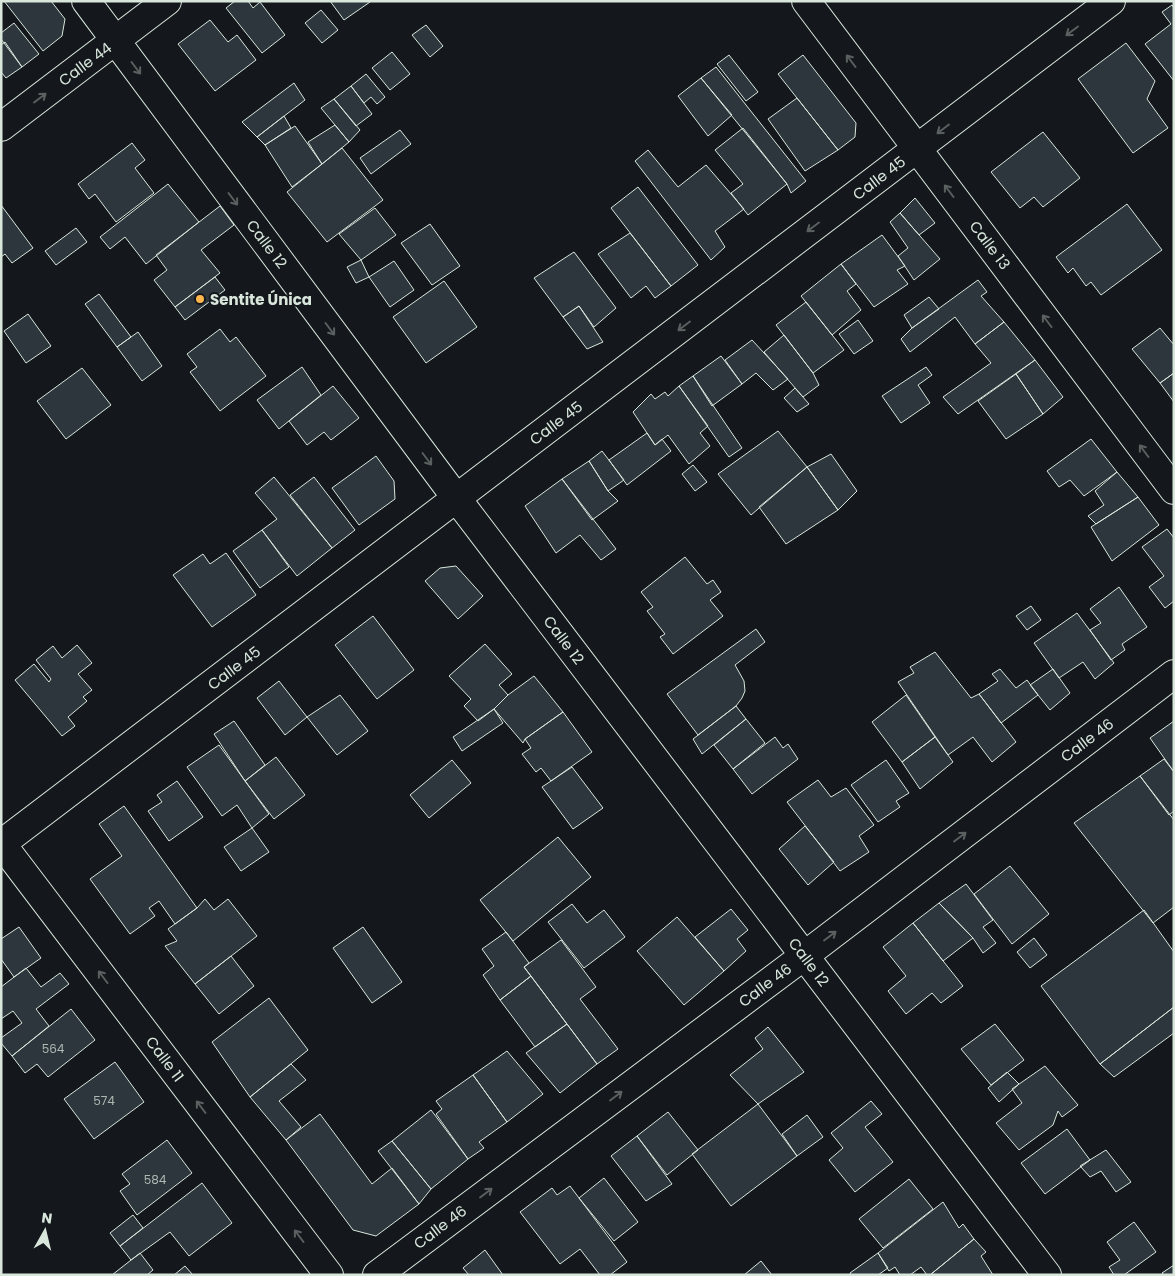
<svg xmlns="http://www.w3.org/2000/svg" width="1175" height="1276" viewBox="0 0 1175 1276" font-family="Poppins,sans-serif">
<rect width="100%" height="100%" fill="#14181c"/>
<path fill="#2c363c" stroke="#d8e6dc" d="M4,1h47l14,18 -3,17 -19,15z
M235,1h13l5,7 7,-6 25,33 -23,18 -36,-45z
M330,1h40v1l-26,18z
M1172,5l2,3v73l-29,-37 26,-20 -9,-12z
M321,10l17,20 -16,13 -17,-20z
M210,20l18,22 9,-7 19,25 -41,31 -37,-47z
M14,23l25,31 -17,13 -21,-28v-6z
M426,25l17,21 -13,11 -18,-22z
M5,42l17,25 -16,11 -5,-6v-27z
M1126,43l29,38 -8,18 21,29 -35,25 -55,-74z
M392,52l18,22 -20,16 -18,-22z
M729,55l29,37 -12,9 -29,-37z
M803,55l53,68 -1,14 -17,13 -60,-76z
M716,67l90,114 -15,12 -4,-9 -86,-106z
M366,74l19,23 -8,7 -6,-7 -7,6 -13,-17z
M701,78l31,37 -24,21 -30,-40z
M294,83l11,17 -48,37 -15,-15z
M351,86l21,28 -16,12 -22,-27z
M797,98l41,52 -33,21 -37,-52z
M334,99l26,31 -11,12 -28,-34z
M284,116l7,12 -26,17 -8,-8z
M335,125l14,17 -27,22 -14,-22z
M295,126l27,38 -30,23 -27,-42z
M743,128l44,56 -39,31 -17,-22 12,-9 -28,-34z
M400,130l11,14 -40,30 -11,-16z
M1043,132l37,46 -37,29 -9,-10 -14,11 -29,-36z
M132,143l13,17 -10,8 19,25 -38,29 -21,-28 -6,5 -11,-15z
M342,148l41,52 -56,42 -40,-50z
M648,150l30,37 28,-22 38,44 -29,22 10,16 -14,13 -76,-99z
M168,184l31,38 -53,42 -21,-27 -15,12 -10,-12z
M638,187l60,78 -27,21 -60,-78z
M915,198l20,25 -16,12 -19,-22z
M1127,204l35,46 -61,45 -10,-13 -5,4 -13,-18 -5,5 -12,-16z
M1,205l32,43 -21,15 -7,-9 -4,3z
M220,206l14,19 -33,25 19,23 -45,34 -21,-27 13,-10 -11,-15z
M375,208l21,27 -35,25 -22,-26z
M900,213l40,46 -26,21 -16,-24 10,-8 -18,-26z
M430,224l30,42 -28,19 -31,-42z
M76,228l11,14 -31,23 -11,-14z
M630,233l41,53 -16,12 -9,-12 -15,12 -33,-44z
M882,235l23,31 -8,4 11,14 -34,23 -33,-43z
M574,252l42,56 -22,19 -15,-21 -16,11 -29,-39z
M361,260l8,17 -13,6 -9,-16z
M394,261l20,29 -24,17 -21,-30z
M841,264l15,20 -9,7 14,19 -29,25 -31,-39z
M215,277l10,13 -40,30 -10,-13z
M978,280l9,12 -6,4 23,26 -29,22 -20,-27 -45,35 -9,-13 11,-11z
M444,281l33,46 -51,36 -33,-46z
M99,294l32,43 -14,10 -32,-43z
M929,297l10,12 -27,19 -8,-13z
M806,302l38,48 -31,23 -37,-48z
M579,306l24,36 -16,7 -24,-32z
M28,314l23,32 -25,17 -22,-32z
M858,320l15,21 -19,13 -15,-20z
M1004,322l31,38 -77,54 -15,-17 48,-34 -16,-19z
M1160,328l14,17v28l-14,10 -28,-34z
M220,329l10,13 6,-5 30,39 -46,35 -30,-39 7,-5 -10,-13z
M138,332l24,34 -20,15 -25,-34z
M784,335l29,38 6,12 -16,12 -39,-45z
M752,340l36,39 -15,11 -17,-17 -14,11 -17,-24z
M721,356l21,28 -30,22 -19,-30z
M1035,360l28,37 -20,17 -27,-40z
M302,367l19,28 -42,34 -22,-29z
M926,367l6,8 -14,10 12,18 -29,20 -19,-27z
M82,368l29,37 -45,34 -29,-38z
M1174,373v29l-14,-19z
M1016,374l27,40 -37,25 -28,-38z
M693,376l49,72 -13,9 -50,-71z
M333,386l26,32 -28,22 -7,-8 -17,13 -18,-24z
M679,386l29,40 -8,7 10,13 -21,18 -21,-29 -13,10 -22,-33 18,-18 4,5 10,-7 3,4z
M795,388l14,16 -12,8 -13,-14z
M778,431l29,36 -56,48 -33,-41z
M647,433l8,12 7,-6 9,12 -44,34 -18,-25z
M1091,439l26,33 -33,24 -14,-16 -11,7 -12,-16z
M602,451l22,29 -16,11 -19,-30z
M831,454l26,37 -19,19 -31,-43z
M376,456l18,25 1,18 -36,26 -27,-37z
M589,461l19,30 10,10 -26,19 -30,-41z
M693,465l14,17 -12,9 -13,-17z
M807,467l31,43 -52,34 -27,-37z
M1117,472l21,25 -42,27 -8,-8 16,-11 -9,-14z
M274,477l58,71 -35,28 -35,-46 15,-11 -22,-26z
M314,477l41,53 -23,18 -42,-53z
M562,479l54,70 -15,11 -21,-25 -24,18 -31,-47z
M1138,497l21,28 -47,36 -21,-34z
M1167,529l7,9v63l-9,7 -16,-21 15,-11 -22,-29z
M262,530l27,37 -29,21 -27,-37z
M226,553l30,42 -44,32 -39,-52 30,-21 7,10z
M685,557l22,27 6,-4 8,12 -11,8 13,16 -50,38 -13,-17 5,-3 -18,-23 6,-4 -12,-15z
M456,566l27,30 -25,23 -33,-38 15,-13z
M1119,587l28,40 -25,17 3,6 -14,10 -21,-30 11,-7 -11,-14z
M1031,606l10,14 -14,10 -11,-14z
M1077,613l37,50 -19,16 -12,-17 -24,16 -25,-35z
M373,616l41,54 -37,29 -42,-54z
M756,629l9,13 -30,23 9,16 1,10 -3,7 -6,8 -38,29 -31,-41z
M485,644l27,30 -13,11 9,10 -14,14 -16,12 -14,-15 7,-7 -22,-23z
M77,645l15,18 -14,11 14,16 -9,7 4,4 -19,16 7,9 -13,10 -47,-56 19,-16 15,18 2,-3 -15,-19 17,-14 9,12z
M935,652l36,46 8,-4 37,48 -24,20 -19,-25 -25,18 -50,-73 16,-9 -4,-6z
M1000,669l16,19 11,-8 11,15 -37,28 -22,-29 19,-13 -6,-7z
M1053,669l17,24 -20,17 -20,-25z
M534,676l29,36 -38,27 -2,4 -29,-34 14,-14z
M279,681l28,36 -22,18 -28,-37z
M340,695l28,36 -31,24 -30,-38z
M906,695l29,42 -33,25 -30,-40z
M736,706l10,13 -44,35 -9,-15z
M494,709l9,14 -41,28 -9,-14z
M563,712l29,40 -41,29 -10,-13 -5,4 -14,-18 9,-6 -6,-9z
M746,719l19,24 -32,26 -19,-24z
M234,721l31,44 -20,16 -31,-47z
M1174,721v51l-24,-34z
M775,737l8,11 5,-4 10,15 -46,35 -19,-25z
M935,737l18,25 -33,27 -18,-27z
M219,745l50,69 -17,14 -15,-23 -15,11 -35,-49z
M276,757l29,38 -31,24 -29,-38z
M1164,759l10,13v39l-5,4 -29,-39z
M452,760l19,23 -42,35 -19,-23z
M886,760l23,33 -13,8 4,6 -22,15 -27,-37z
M572,767l31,41 -30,21 -31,-42z
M1140,776l34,44v87l-21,16 -79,-100z
M818,780l13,17 15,-9 28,37 -15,11 10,16 -29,19 -53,-69z
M177,781l26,36 -34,24 -21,-30 14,-9 -5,-7z
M124,806l73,102 -22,16 -16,-23 -10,7 6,8 -25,18 -40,-55 32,-23 -23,-32z
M805,826l29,36 -26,23 -29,-36z
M252,828l17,24 -28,19 -17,-24z
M558,837l33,40 -78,64 -33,-41z
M1010,866l39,48 -37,30 -38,-50z
M966,884l27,36 -10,7 13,16 -13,10 -10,-15 -34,-35z
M205,899l9,11 14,-11 29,37 -62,48 -30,-38 12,-5 -9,-12 29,-21z
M939,903l34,35 -30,23 -30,-38z
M572,904l15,19 17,-13 21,27 -41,31 -36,-46z
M731,909l17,21 -11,9 9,12 -22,20 -29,-34z
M1144,910l30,42v55l-74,57 -59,-78z
M677,917l47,54 -40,34 -47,-54z
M913,923l50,63 -22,17 -9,-10 -26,21 -18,-23 18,-15 -23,-29z
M19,927l22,31 -27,19 -13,-18v-20z
M363,927l39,55 -30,21 -39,-55z
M506,932l23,31 -5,4 7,9 -31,24 -17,-25 11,-9 -12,-17z
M1034,938l13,17 -17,13 -13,-16z
M561,940l35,47 -16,12 38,50 -21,15 -73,-97z
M231,956l23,30 -35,28 -24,-30z
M26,968l15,19 19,-14 9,11 -33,25 13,17 -37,30 -11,-13v-5l21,-15 -9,-12 -12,8v-32z
M531,976l36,48 -32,23 -35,-47z
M269,998l39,52 -58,47 -38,-55z
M1174,1007v26l-60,44 -14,-13z
M71,1009l24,31 -47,37 -11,-13 -12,9 -13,-17z
M567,1024l30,40 -37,29 -34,-40z
M995,1024l29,36 -33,25 -30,-36z
M768,1027l36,45 -46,32 -28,-29 33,-26 -8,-11z
M507,1051l36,43 -36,28 -34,-47z
M115,1062l29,40 -50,37 -30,-40z
M291,1064l15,16 -27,21 22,26 -15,13 -36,-43z
M1045,1066l33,39 -16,12 -4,-6 -5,14 -34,25 -23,-27 26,-20 -10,-14z
M1007,1072l12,12 -20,18 -11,-14z
M473,1075l34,47 -28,20 5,6 -16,11 -32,-45 6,-5 -6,-8z
M871,1101l11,13 -17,13 28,35 -38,30 -26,-32 14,-12 -12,-15z
M758,1104l39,52 -66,50 -39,-52z
M431,1110l37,49 -37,30 -39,-48z
M668,1112l30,38 -31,25 -30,-39z
M320,1114l52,70 20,-16 27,36 -43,32 -23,-6 -67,-90z
M807,1115l16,22 -26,19 -15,-22z
M1067,1129l23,31 -45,34 -24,-31z
M637,1136l35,48 -26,17 -35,-45z
M167,1140l25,33 -55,42 -17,-24 10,-7 -8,-10z
M392,1141l39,48 -12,15 -41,-53z
M1106,1150l25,32 -15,10 -15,-21 -11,6 -10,-11z
M604,1178l34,44 -24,19 -35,-43z
M909,1179l24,30 -50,39 -24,-29z
M202,1183l30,40 -43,33 -19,-24 -39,28 -11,-14z
M570,1186l57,76 -17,13h-10l-20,-26 -20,15 -40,-52 32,-24 5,7z
M943,1202l16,26 4,-4 11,15 -44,36h-3l-6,-8 -11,8h-10l-5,-8 -6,4 -11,-18z
M133,1215l10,13 -23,18 -10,-13z
M1134,1222l22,30 -32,23h-10l-5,-8 11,-7 -13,-18z
M974,1239l12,13 -5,4 12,19h-63z
M485,1250l18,25h-34l-6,-7z
M140,1253l13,17 -6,5h-35z
M878,1253l10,15 -10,7h-27l-1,-2z
M761,1261l11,14h-28z
M1174,1265v10h-10l-2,-2z
M185,1266l8,9h-19z"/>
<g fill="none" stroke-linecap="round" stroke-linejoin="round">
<defs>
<path id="minor" d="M86,1l371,498 590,776
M806,1l368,489
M1,127l166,-126
M1,843l328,432
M1,844l1110,-843
M377,1275l427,-319 370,-282"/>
</defs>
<use href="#minor" stroke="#d8e6dc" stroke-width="30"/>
<use href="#minor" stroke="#14181c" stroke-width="28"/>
</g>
<defs><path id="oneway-shaft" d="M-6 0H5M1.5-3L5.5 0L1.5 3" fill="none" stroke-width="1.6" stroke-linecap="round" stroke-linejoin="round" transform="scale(1.25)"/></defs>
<g stroke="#59605f">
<use href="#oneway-shaft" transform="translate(1072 31) rotate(143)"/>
<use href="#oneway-shaft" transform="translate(851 61) rotate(-127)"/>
<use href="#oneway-shaft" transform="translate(136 68) rotate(53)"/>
<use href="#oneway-shaft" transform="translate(40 98) rotate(-37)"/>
<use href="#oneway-shaft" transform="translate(943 129) rotate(143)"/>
<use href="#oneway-shaft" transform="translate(949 191) rotate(-127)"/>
<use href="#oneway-shaft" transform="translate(233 199) rotate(53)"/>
<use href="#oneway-shaft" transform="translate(813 227) rotate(143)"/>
<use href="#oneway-shaft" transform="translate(1047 321) rotate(-127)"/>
<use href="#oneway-shaft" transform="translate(684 326) rotate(143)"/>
<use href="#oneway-shaft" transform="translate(330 329) rotate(53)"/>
<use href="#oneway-shaft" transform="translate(1144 451) rotate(-127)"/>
<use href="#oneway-shaft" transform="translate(427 459) rotate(53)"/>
<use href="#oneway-shaft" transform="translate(960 837) rotate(-37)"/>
<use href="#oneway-shaft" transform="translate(830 936) rotate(-37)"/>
<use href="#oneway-shaft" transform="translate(103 977) rotate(-127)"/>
<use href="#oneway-shaft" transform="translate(616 1096) rotate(-37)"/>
<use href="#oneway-shaft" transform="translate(201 1107) rotate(-127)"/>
<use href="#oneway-shaft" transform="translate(486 1193) rotate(-37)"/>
<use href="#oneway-shaft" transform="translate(299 1236) rotate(-127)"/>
</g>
<circle fill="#ffb74d" stroke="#14181c" stroke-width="2" cx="200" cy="299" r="5"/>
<g text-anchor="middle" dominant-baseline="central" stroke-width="4" stroke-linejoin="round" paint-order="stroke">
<g font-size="12" fill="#adbab4">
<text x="53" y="1048">564</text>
<text x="104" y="1100">574</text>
<text x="155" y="1179">584</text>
</g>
<g font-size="15" fill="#d8e6dc" stroke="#14181c">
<text transform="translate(85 64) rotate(-37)">Calle 44</text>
<text transform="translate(879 178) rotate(-37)">Calle 45</text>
<text transform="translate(267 244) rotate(53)">Calle 12</text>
<text transform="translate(990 245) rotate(53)">Calle 13</text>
<text transform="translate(556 423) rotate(-37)">Calle 45</text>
<text transform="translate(564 640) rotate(53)">Calle 12</text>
<text transform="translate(234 668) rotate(-37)">Calle 45</text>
<text transform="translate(1087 740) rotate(-37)">Calle 46</text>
<text transform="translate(809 962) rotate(53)">Calle 12</text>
<text transform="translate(765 985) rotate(-37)">Calle 46</text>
<text transform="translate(165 1059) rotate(53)">Calle 11</text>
<text transform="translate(440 1227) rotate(-37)">Calle 46</text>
</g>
<g font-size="15" font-weight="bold" fill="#d8e6dc" stroke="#14181c" text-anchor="start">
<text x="210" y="299">Sentite Única</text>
</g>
</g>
<rect width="1175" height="1276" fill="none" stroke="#d8e6dc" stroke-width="5"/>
<g transform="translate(45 1231) rotate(8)" stroke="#14181c" stroke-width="4" paint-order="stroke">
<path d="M0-4L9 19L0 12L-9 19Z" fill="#d8e6dc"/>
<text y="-8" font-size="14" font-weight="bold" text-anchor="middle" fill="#d8e6dc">N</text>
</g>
</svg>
